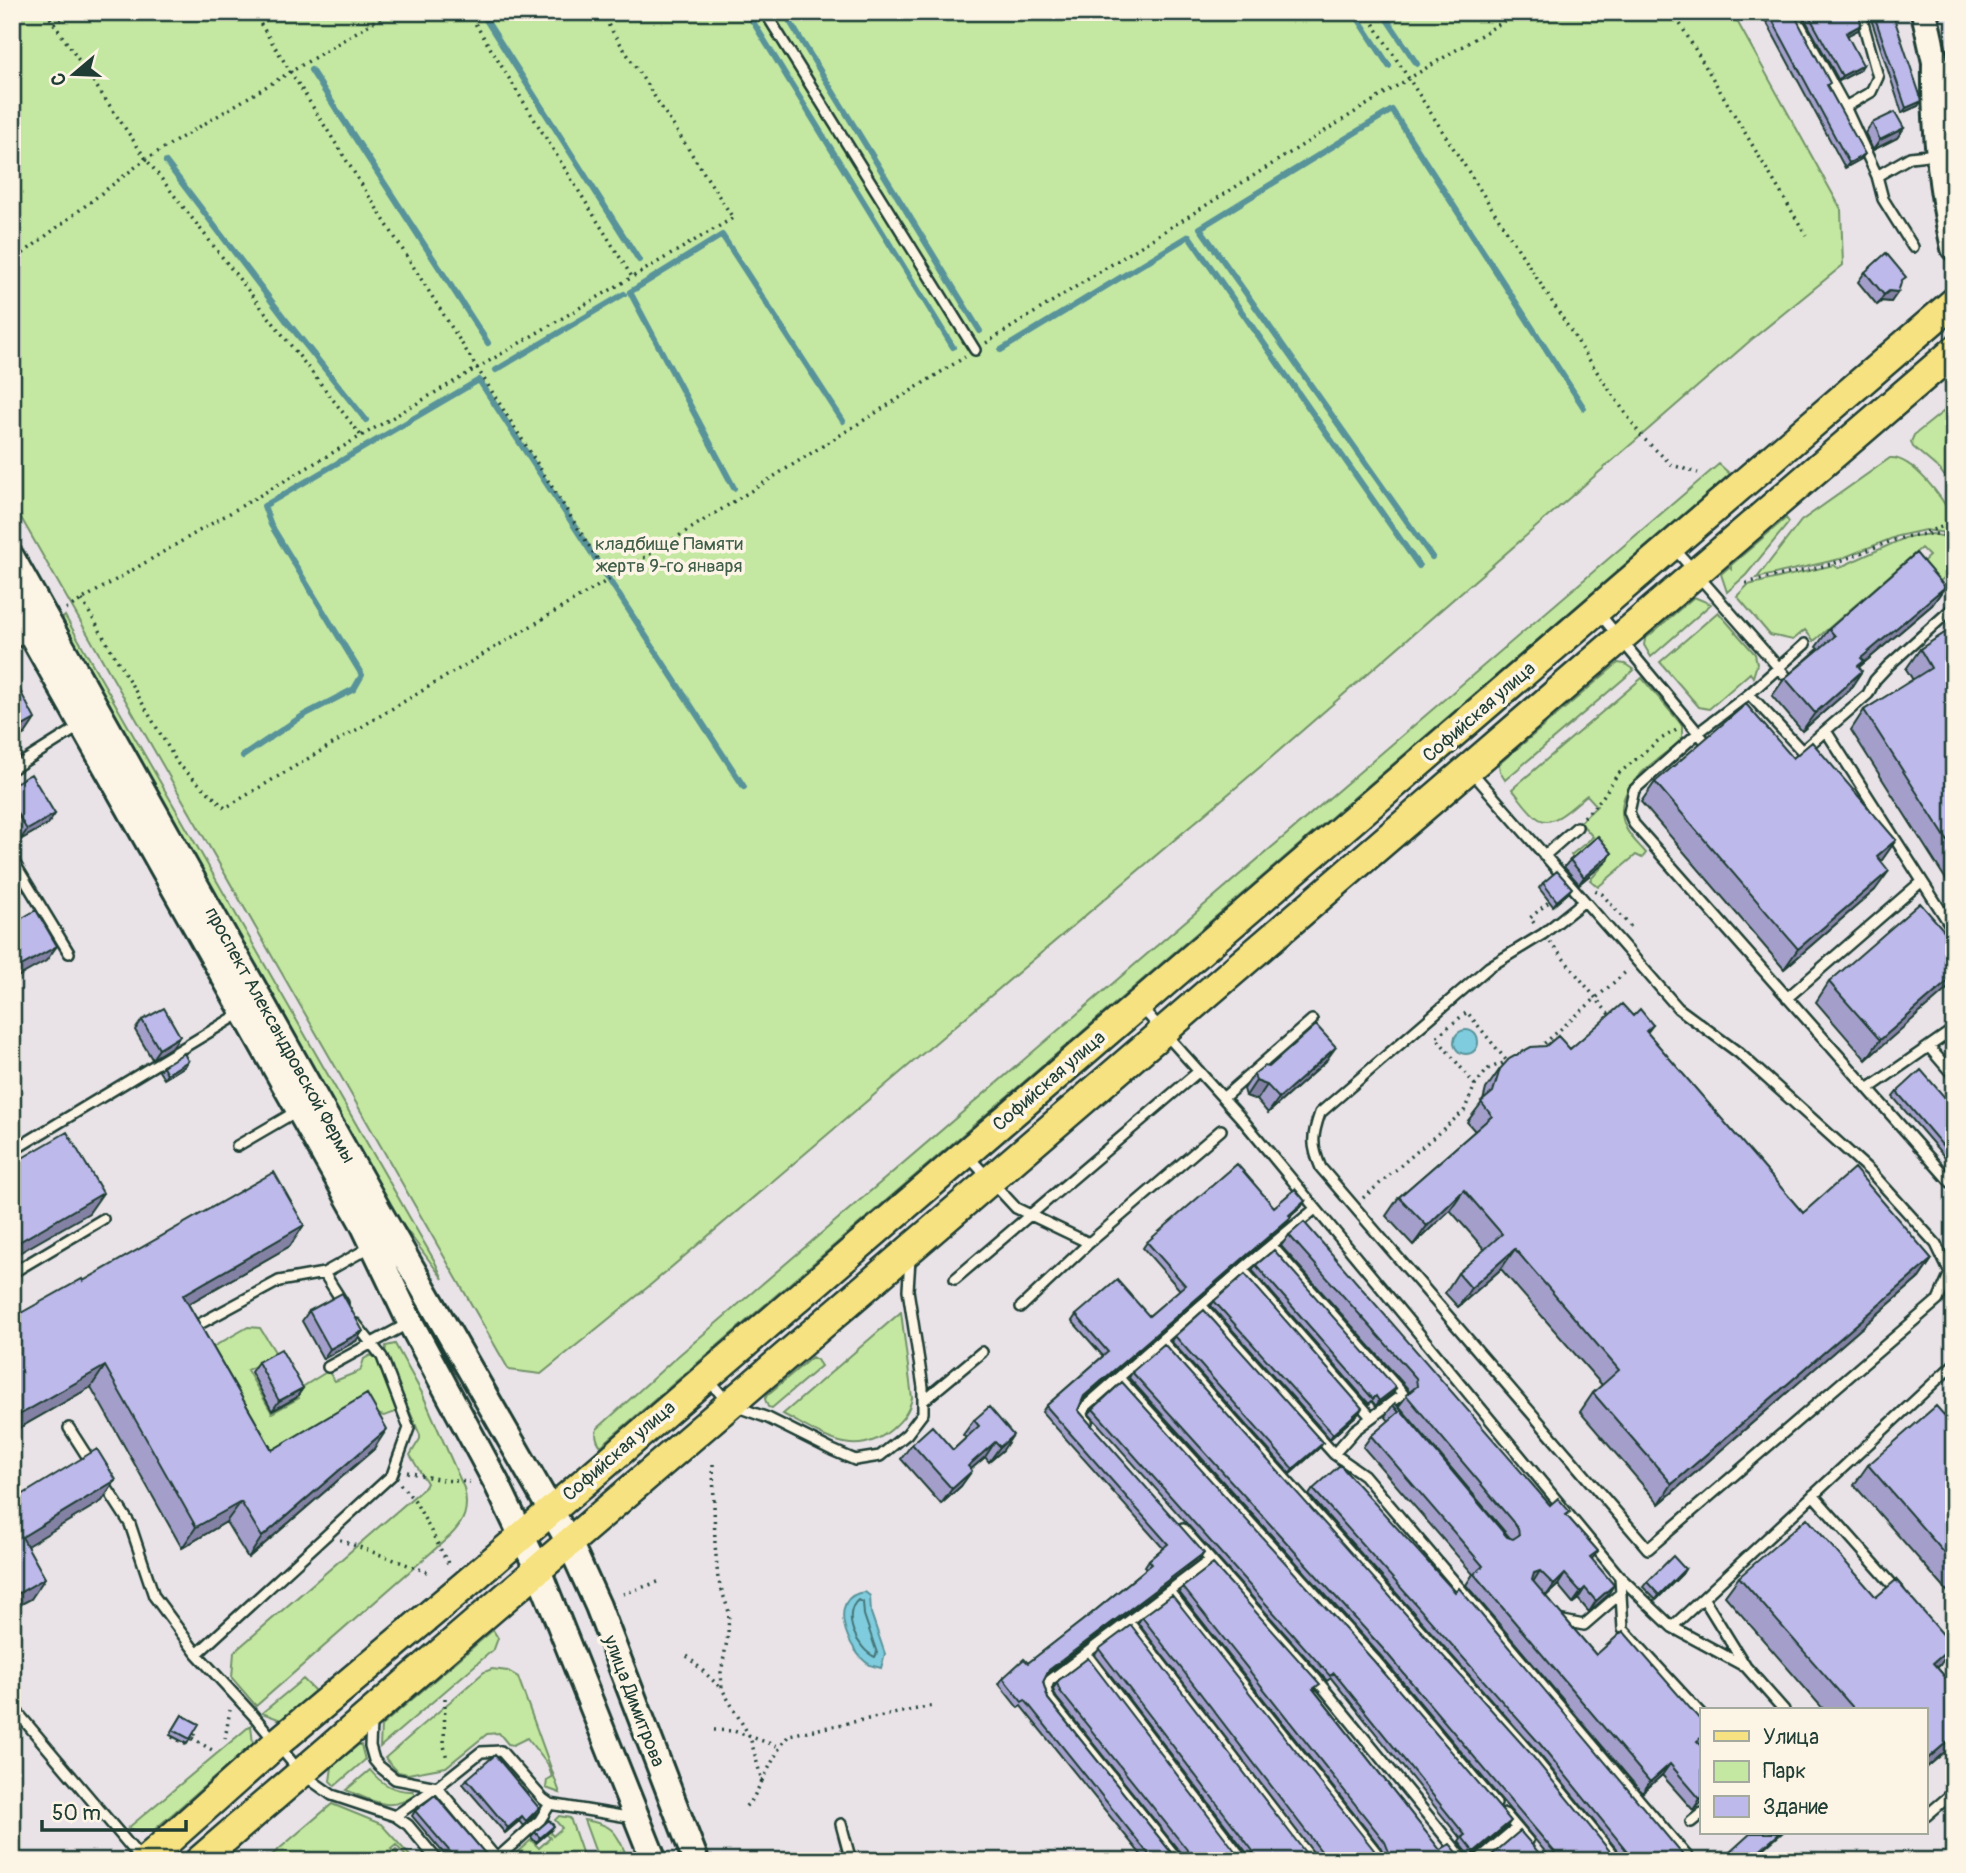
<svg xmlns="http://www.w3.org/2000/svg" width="1966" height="1873" viewBox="0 0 1966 1873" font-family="Pangolin,sans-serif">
<rect width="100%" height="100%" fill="#e9e3e7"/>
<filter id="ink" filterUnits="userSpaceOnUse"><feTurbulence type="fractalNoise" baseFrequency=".0143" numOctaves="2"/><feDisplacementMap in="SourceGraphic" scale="14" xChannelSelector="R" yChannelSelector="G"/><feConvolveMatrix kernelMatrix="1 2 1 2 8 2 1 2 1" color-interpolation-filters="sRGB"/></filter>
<g filter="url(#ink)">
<path fill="#c4e8a1" stroke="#72926a" stroke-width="2" d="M12,12h1720l109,197 2,56 -92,75 -485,422 -618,525 -107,87 -32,-4 -497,-868z
M1954,403v86l-14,-19 -27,-23 -2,-5 3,-7z
M1890,458c22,-2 54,41 62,60 3,5 2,11 2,16l-29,-4 -27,6 -58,23 -83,19 44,-57z
M1719,464l11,10 -1129,972c-5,-6 -6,-11 -4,-17l74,-67z
M1786,518l3,4 -2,3 -41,50 -19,17 -6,-18 8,-7 2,2v-4z
M1932,534l22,5v32l-14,10 -27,-10 16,-15 -8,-8 -107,93 -9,-11 -12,10 -23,-5 -33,-39 11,-11 86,-20 4,3 69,-31z
M1694,597l17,7 -60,53 -7,-12 1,-6z
M1718,612l37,42 2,10 -4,13 -3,-4 -41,36 -10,-2 -39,-45z
M65,616l369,644 9,19 -52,-70 -327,-582 -1,-9z
M1618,663l7,1 9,6 -129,110 -5,-8 -1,-8z
M1642,678l40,47v12l-4,6c-25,21 -70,46 -52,85 4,9 14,18 20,25l-4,5 -6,-3 -38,32 -8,-7 19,-21 -16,-18 -20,17 -2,-3 22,-18 -13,-15 17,-16 -10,-11c-11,8 -33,33 -48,24 -10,-6 -19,-21 -27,-30z
M901,1312l11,86c-3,14 -9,21 -20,31 -38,33 -71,5 -109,-15z
M248,1327l12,1 17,27 -30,15 25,43 27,-15 -3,-7 32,-20 7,10 25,-10 4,-12 7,-4 7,5 21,51 -15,5 -18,-5 -108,57 -59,-113z
M395,1344l27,49 42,95c5,21 1,33 -14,48l-194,170 -24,-28 2,-26 191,-165 2,-4 -17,-28 10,-16v-4l-35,-80 1,-9z
M812,1357l5,3 4,6 -49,42 -4,-1 -3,-8 2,-4z
M493,1630l5,8 -4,11 -114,98 1,-21z
M492,1669l16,2 10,6 42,116 -14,-5 1,-8 5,-3 -4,-12 -21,-27 -14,7 -5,-1 -9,-11 -12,1 -41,33 -38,7 -10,-2 -13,-14 99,-86z
M303,1679l12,12 -34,29 -19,-7z
M251,1725l2,19 -99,86 -14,2 -12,-4z
M358,1745h3l4,15 -30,26 -5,-5 2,-14z
M370,1770c12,15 25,22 43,21l2,4c-26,18 -42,6 -69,-5z
M332,1804l49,20 31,34 -3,2 -13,-15 -5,4 3,3 2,-2 2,2 -2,3 2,3 3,-2 4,5h-140z
M559,1816l11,2 15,43h-78l24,-21 8,8 11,-10 -7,-8 3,-2 7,8 9,-8 -7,-8z
M584,1820c32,5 32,13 45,41h-30z"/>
<path fill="#7fccde" stroke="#59939a" stroke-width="2" d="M1454 1042a12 12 0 1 1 24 0a12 12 0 1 1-24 0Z
M865,1592l5,4 1,17 14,41 -4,14c-4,-1 -8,-2 -11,-3 -22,-13 -45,-69 -5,-73z"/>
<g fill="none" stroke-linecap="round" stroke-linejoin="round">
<path stroke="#457678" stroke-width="2" d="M858,1600l5,2 1,13 13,38 -2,4c-18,-8 -34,-42 -17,-57z"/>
<path stroke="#59939a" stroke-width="6" d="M481,12l158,248
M747,12l206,335
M784,12l196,319
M1354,12l35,54
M1382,12l35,52
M311,70l177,273
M166,162l119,157 81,101
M1001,350l188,-114 230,330
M496,370l128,-76
M734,488l-104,-196 92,-57 121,186
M1432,557l-232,-329 192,-118 192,298
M243,756l61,-41 50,-26 8,-14 -91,-150 -7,-19 215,-126 265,407"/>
<defs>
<path id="lane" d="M765,12l210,338
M1793,12l52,95 32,69 6,23 30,48
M1845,107l26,-15 7,-15 -18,-65
M1877,176l33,-19 44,-5
M1673,547l112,128
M1598,612l106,128
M12,644l17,-9
M1805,644l-56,50 -50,38 -65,58 -5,22 5,12 320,362
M1749,694l53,57 66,-57 7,-14 13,-14 66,-59
M1826,731l128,200
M12,769l70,-44
M1471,771l207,237 61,45 131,118 66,73 14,29 -12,27 -290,249 -327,-381c-10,-23 -9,-32 -1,-55l169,-146 54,-33 40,-32
M1544,856l33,-29
M12,859l57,94
M1787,998l135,-117
M1142,1008l99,110 379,459 3,52 79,86
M1929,1047l25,29
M1868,1089l86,-60
M1223,1098l89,-78
M237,1146l60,-35
M12,1151l229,-138
M968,1156l48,52 73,35
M1271,1245l132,149 -48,36 -21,24
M1242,1269l129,148
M12,1273l91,-54
M324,1273l19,30
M955,1279l244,-208
M1201,1305l133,149 30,21 327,386
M1021,1307l68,-64 132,-113
M192,1328l87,-47 45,-8 48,-27
M1161,1340l370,414 87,107
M328,1367l81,-44
M1119,1378l256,282 121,144
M708,1379l21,25 39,14 64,32 23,10 25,-4 27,-22 16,-21v-26l-15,-97 2,-31
M923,1401l59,-49
M1087,1422l-6,-7 4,-8 157,-138 73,-60
M69,1428l23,36
M103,1482l27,42 24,72 43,58 56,61 48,58 31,22 63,21 13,9 30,36
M1813,1495l86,97
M1183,1529l133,150 149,182
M1620,1577l52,50 74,40
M1169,1591l207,261 4,9
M1704,1599l42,68 38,43
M1558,1620l26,5 37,-32
M1129,1622l184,239
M1672,1627l282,-263
M197,1654l195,-179 17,-47 -27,-71 -26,-33
M1086,1654l158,207
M12,1706l130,154
M371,1724l-1,22 4,14 5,6 16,13 42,8 59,71
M1505,1814l23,27
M395,1816l42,-29 44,-35 20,-1 42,48 7,5 84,14
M1926,1816l28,-24
M1691,1822l11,-9
M841,1824l10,37
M494,1861l46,-41 10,-16
M1179,1861l-129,-161 -4,-11 3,-8 161,-121
M1477,1861l39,-33"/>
<path id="secondary" d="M1924,12l11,50 14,41 5,26
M1935,62c-1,63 5,124 19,186
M12,558l368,655 189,329 29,64 98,255
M12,600l351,624 47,98 86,160 42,88 116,291"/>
<path id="primary" d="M145,1861l131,-117 189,-159 1489,-1283
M199,1861l1755,-1510"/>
</defs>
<use href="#lane" stroke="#1f3d34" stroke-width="14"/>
<use href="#secondary" stroke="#1f3d34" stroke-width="30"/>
<use href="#primary" stroke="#1f3d34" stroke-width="33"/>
<path stroke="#1f3d34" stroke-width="3.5" stroke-dasharray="2 5" stroke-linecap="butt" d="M46,12l100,147 216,278
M253,12l357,567
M468,12l164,265
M1366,12l235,366 41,59 30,28 26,8
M1673,12l133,223
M54,24l18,-12
M12,262l134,-103 244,-147
M986,343l422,-264 111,-67
M1926,532l28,-9
M1746,583c31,-8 64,-12 94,-22 44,-15 65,-33 114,-25
M82,600l96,164 47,44 385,-229 355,-222
M66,609l667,-391 -133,-206
M1584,817l18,-19 15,-23 42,-35 21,-12
M1595,891l7,3 29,33 -1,4
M1534,923l-4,-5 21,-18
M1550,942l62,76
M1539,1048l89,-78
M1475,1085l-39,-48 31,-25 39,48
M1363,1198l101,-87 11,-26 13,-16 25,-10
M713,1464l2,80 3,35 11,33 -1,23 -7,38 1,16 28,48 12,44 -10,19 -9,9
M407,1472l35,8 28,2
M400,1484l15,17 35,66
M340,1540l90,33
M623,1594l35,-12
M687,1656l34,32
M445,1698l-1,47 3,15
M714,1730l20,1 46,16
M172,1737l13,7 4,-1 7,-12 -1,-3
M192,1738l20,12
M225,1739l5,-29
M762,1781l18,-34 9,-12 143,-29"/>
<use href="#lane" stroke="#fcf5e5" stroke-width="9"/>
<use href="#secondary" stroke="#fcf5e5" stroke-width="24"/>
<use href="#primary" stroke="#f6e281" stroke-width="28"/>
</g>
<path fill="#a39fca" stroke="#1f3d34" stroke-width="2" d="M1761,12h32l68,147 -16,9z
M1801,12h58l2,13 -3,5 -11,5 13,35 -21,11z
M1867,12h25l26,94 -16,7 -30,-91z
M1872,123l32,5 -7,10 -24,12 -8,-17z
M1865,272l35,14 -9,16 -9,-1 -5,4 -19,-23z
M1945,587l-13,18 -73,62 -9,22 -48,42 -30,-35 13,-18 33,-29 -2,-2 13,-18z
M1954,627v265l-103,-162 13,-20 49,-30 -7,-11 14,-20z
M1793,758l103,82 -15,21 -6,29 -91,79 -143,-167 14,-20z
M12,785l43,29 -7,10 -28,16 -8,-14z
M1570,860l37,1 -28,23 -15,-17z
M1543,883l25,10 -15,13 -14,-18z
M1954,942l-88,118 -50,-58 13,-20z
M1633,1016l20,9 -6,8 156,180 129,46 -13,19 -260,226 -79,-92 13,-19 9,-8 -101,-116 -43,38 -13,-14 13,-20 27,-23 -35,-40 -37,35 -27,-29 13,-19 76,-66 -8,-9 16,-21 3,-12 14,-20 70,-20z
M142,1020l31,26 -21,13 -17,-29z
M188,1061l-3,5 -21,13 -5,-8 4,-5z
M1325,1062l-57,51 -11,-13 -11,-4 -2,-7 10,-15 15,-7z
M1897,1092l57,16v60l-61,-71z
M1305,1201l-4,6 -10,9 -4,7 -204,177 -5,10 122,149 -153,115 -4,8 5,17 129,161 3,1h-34l-125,-155 -3,2 -19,-24 4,-6 25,-15 63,-49 56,-46 -2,-2 4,-6 14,-12 -121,-136 4,-6 57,-50 -31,-35 4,-6 73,1 31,-26 -37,-42 4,-6 127,-35z
M1289,1235l261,270 17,11 31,35 -6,8 15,37 -18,16 -11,-13 -5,4 -15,-18 -12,11 -6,-6 56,65 106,67v19l-2,2 2,3v56l-9,8 -31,-35 -20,18 -176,-208 7,-11 -110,-127 8,-11 18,-15 -4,-5 8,-11 114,132 3,1 -111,-132 10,-13 -1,-4 -127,-143z
M290,1246l-102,58 84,146h101l-125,108 -22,-36 -44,26 -91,-161 -79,45v-114l71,-37z
M1256,1265l140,123 -3,5 -17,13 -4,-5 -3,3 -117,-134z
M1214,1301l145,112 -29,26 -119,-133z
M309,1311l47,30 -33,18 -21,-38z
M1175,1336l148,107 -4,5 -29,26 -119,-133z
M258,1362l45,26 -7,10 -24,13 -21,-39z
M1132,1372l485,488 -64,1 -173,-206 -251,-277z
M1093,1409l414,417 -36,31 -12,-15 2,-3 -130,-161 -4,3 -238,-267z
M974,1420l29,30 -14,12 -4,-5 -15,13 -9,16 -20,18 -40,-45 11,-15 41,6 13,-12 -3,-3z
M1954,1426v173l-100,-114 14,-20z
M1313,1489l375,372h-65v-4l-87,-107 -227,-255z
M1685,1569l-3,5 -26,26 -13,-13 4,-5z
M1739,1577l137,20 64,68 -3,3 17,19v57l-28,24v-58h-102l-99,-114z
M1183,1587l133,103 -1,1 125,159 22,11h-76l-5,-13 -202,-256z
M1142,1617l237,244h-59l-182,-238z
M1099,1649l212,211 3,1h-65l1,-4 -155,-202z
M1059,1680l183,180 3,1h-61v-4l-128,-160 -3,-8z
M182,1715l8,24 -3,5 -17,-9z
M467,1779l69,34 -13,13 -4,-5 -14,12 -42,-49z
M415,1811l74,47 -2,3h-37l-38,-45z
M550,1831l-14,12 -5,-6 4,-5z"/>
<path fill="#8482a4" stroke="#1f3d34" stroke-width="2" d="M1861,25l-3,5 -15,8 3,-5z
M1863,65l-3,5 -21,11 3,-5z
M1922,101l-4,5 -16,7 4,-5z
M1904,128l-7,10 -24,12 7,-10z
M1865,154l-4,5 -16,9 4,-5z
M1889,291l9,1 -7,10 -9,-1 -5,4 7,-10z
M1945,587l-13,18 -74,63 -7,11 10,-21z
M1862,671l-12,18 -48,42 13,-18z
M35,719l-10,15 -13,7v-9z
M55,814l-7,10 -28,16 7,-10z
M1896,840l-14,20 -19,16 14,-20z
M1612,853l-5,8 -28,23 5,-7z
M1889,871l-14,19 -91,79 14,-20z
M1572,888l-4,5 -15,13 4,-5z
M57,946l-11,15 -34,19v-9z
M1954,976v7l-88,77 14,-20z
M180,1036l-7,10 -21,13 7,-10z
M1336,1047l-11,15 -57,51 11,-15z
M188,1061l-3,5 -21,13 3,-5z
M1256,1081l11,4 -10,15 -11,-4z
M1464,1190l-14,20 -37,35 14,-19z
M103,1193l-14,20 -77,44v-11z
M1305,1201l-4,6 -16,13 4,-5z
M1291,1217l-4,6 -207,179 4,-6z
M304,1225l-14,21 -121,69 14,-20z
M1515,1249l-14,20 -43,38 13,-19z
M1932,1259l-13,19 -260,226 13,-20z
M363,1331l-7,10 -33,18 7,-10z
M105,1366l-14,21 -79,45v-13z
M303,1388l-7,10 -24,13 7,-10z
M1396,1388l-3,5 -17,13 3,-5z
M1362,1408l-3,5 -29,26 3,-5z
M387,1429l-14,21 -125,108 14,-21z
M1013,1435l-10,15 -14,12 11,-15z
M995,1442l-10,15 -28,24 11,-15z
M1323,1443l-4,5 -29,26 3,-5z
M972,1471l-11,15 -20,18 11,-15z
M116,1480l-14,21 -90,54 10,-18z
M241,1502l-15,20 -44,26 14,-21z
M1204,1553l-4,6 -155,116 4,-5z
M1685,1569l-3,5 -26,26 3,-5z
M1540,1571l-7,11 -7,2 8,-11z
M1565,1574l-7,11 -12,11 8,-11z
M45,1578l-14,21 -19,10v-12z
M1614,1585l-7,11 -18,16 7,-11z
M1585,1588l-7,11 -5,4 8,-11z
M1953,1646l-13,19 -21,18 14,-20z
M1954,1736v8l-28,24v-8z
M1670,1764l-8,11 -20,18 8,-11z
M1702,1797v5l-9,8 7,-11z
M522,1816l-3,5 -14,12 3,-5z
M1511,1821l-4,5 -36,31 3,-5z
M554,1826l-4,5 -14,12 4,-5z
M1780,1833h2l-30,26 4,-5z"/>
<path fill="#bdb9eb" stroke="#1f3d34" stroke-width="2" d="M1768,12h25l37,71 -3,2 38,69 -16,9z
M1807,12h52l2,13 -15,8 17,32 -21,11z
M1873,12h19l30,89 -16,7z
M1895,112l9,16 -24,12 -8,-17z
M12,176l4,8 -4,2z
M1886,253l20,24 -4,3 -4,12 -9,-1 -5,4 -19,-23z
M1916,553l29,34 -84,71 3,3 -6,5 4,5 -47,42 -30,-35 50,-42 -6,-7z
M1954,627v224l-90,-141 67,-42 -11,-19z
M12,679h2l21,40 -23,13z
M1746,704l47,54 19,-16 84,98 -19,16 12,15 -91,78 -143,-167z
M31,774l24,40 -28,16 -15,-26v-19z
M1598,836l14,17 -28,24 -14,-17z
M1557,871l15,17 -15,13 -14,-18z
M1920,903l34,39v34l-74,64 -51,-58z
M36,910l21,36 -45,25v-47z
M1622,1004l11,12 7,-7 13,16 -7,6 157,182 51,-45 78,91 -260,225 -79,-91 26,-23 -104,-121 -44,39 -13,-15 44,-39 -38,-44 -37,36 -28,-29 93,-81 -11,-14 12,-10 7,-23 9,-10 22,-12 15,-1 12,-10 12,13z
M164,1008l16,28 -21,13 -17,-29z
M1316,1025l20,22 -57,51 -12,-13 -11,-4 -2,-7 10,-8 5,1z
M184,1053l4,8 -21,13 -4,-8z
M1921,1070l33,38v51l-57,-67z
M67,1132l36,61 -91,53v-82z
M1237,1164l37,43 21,-18 10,12 -16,14 2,2 -207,179 -6,14 126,143 -155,117 -6,12 5,17 129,161 3,1h-26l-129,-161 -3,2 -19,-24 21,-19 4,4 63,-49 61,-50 -3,-4 19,-16 -122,-138 62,-54 -32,-37 41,-35 32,36 36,-31 -38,-43z
M274,1172l30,53 -121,70 89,155 95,-56 20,35 -125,108 -21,-35 -45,25 -91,-161 -93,53v-101l70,-39 1,2z
M1304,1222l246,283 8,-7 12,14 -4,3 32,36 -8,6 24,28 -18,16 -11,-13 -4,4 -16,-18 -11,11 -14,-14 -6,2 -2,7 64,75 27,-24 79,91v15l-5,4 5,5v51l-2,2 -30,-35 -20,18 -176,-208 9,-8 -112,-130 28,-24 -6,-7 2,-2 112,134 6,2 6,-4 -1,-7 -112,-133 11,-9 -1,-8 -127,-143z
M1274,1250l122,138 -17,13 -3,-5 -3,3 -117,-134z
M1245,1274l117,134 -29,26 -119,-133z
M342,1293l21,38 -33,18 -21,-38z
M1204,1310l119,133 -30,26 -118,-133z
M1164,1344l366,409 88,108h-64l3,-6 -173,-205 -252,-278z
M281,1349l22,39 -24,13 -21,-39z
M1122,1382l251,278 138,161 -37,31 -12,-15 3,-2 -131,-162 -4,3 -237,-267z
M1936,1406l18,20v138l-86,-99z
M989,1407l24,28 -13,12 -5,-5 -27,24 4,5 -20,18 -40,-45 20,-18 21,24 26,-24 -5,-6z
M97,1449l19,31 -94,57 23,41 -33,19v-96z
M1340,1465l115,127 4,-4 229,273h-62l1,-10 -87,-107 -227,-255z
M1807,1518l69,79 20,-17 57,66 -20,17 21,24v49l-28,24v-50h-71l-116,-133z
M1673,1556l12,13 -26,26 -12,-13z
M1213,1564l107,120 -7,5 127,161 10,-6 13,15 -3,2h-73l4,-4 -6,-15 -202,-255z
M1172,1595l202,255 6,11h-60l4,-6 -182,-238z
M1131,1625l180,235 3,1h-62l1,-10 -154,-202z
M1088,1658l154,202 3,1h-58l1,-10 -128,-160 -3,-8 2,-3z
M182,1715l17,9 -9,15 -17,-9z
M495,1755l44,53 -13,13 -4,-5 -14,12 -41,-49z
M435,1795l54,63 -4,3h-27l-43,-50z
M549,1820l5,6 -14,12 -5,-6z
M1520,1831l26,30h-56l5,-4 -2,-3z
M1751,1833h29l-24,21 3,3 -4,4h-35z"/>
</g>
<g text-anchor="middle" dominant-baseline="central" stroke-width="7" stroke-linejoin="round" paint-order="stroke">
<g font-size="19" fill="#405f4a" stroke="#fcf5e5">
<text x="669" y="544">кладбище Памяти<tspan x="669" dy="22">жертв 9-го января</tspan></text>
</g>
<g font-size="19" fill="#1f3d34" stroke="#fcf5e5">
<text transform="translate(1479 712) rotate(-41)">Софийская улица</text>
<text transform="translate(280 1035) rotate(61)">проспект Александровской Фермы</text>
<text transform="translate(1049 1081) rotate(-41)">Софийская улица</text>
<text transform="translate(619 1451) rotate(-41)">Софийская улица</text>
<text transform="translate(634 1701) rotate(69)">улица Димитрова</text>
</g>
</g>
<rect width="1966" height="1873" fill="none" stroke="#fcf5e5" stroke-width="42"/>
<rect x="21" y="21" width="1924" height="1831" fill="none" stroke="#1f3d34" stroke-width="2.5" filter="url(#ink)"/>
<rect x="1700" y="1708" width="228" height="126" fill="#fcf5e5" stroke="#a4ab9e" stroke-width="2"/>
<rect x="1714" y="1731" width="35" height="10" fill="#f6e281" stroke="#a4ab9e" stroke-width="2"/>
<text x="1763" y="1744" font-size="21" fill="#1f3d34">Улица</text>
<rect x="1714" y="1761" width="35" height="21" fill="#c4e8a1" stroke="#a4ab9e" stroke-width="2"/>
<text x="1763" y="1778" font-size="21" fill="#1f3d34">Парк</text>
<rect x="1714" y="1796" width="35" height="21" fill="#bdb9eb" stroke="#a4ab9e" stroke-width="2"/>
<text x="1763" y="1814" font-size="21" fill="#1f3d34">Здание</text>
<g transform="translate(74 74) rotate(251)" stroke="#fcf5e5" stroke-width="5" paint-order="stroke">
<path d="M0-5L12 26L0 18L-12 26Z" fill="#1f3d34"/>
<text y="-10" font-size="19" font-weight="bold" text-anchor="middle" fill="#1f3d34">С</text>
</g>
<path d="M42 1820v10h144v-10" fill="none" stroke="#1f3d34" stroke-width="3.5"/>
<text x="52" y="1820" font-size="21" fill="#1f3d34" stroke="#fcf5e5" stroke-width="5" paint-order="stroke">50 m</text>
</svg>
